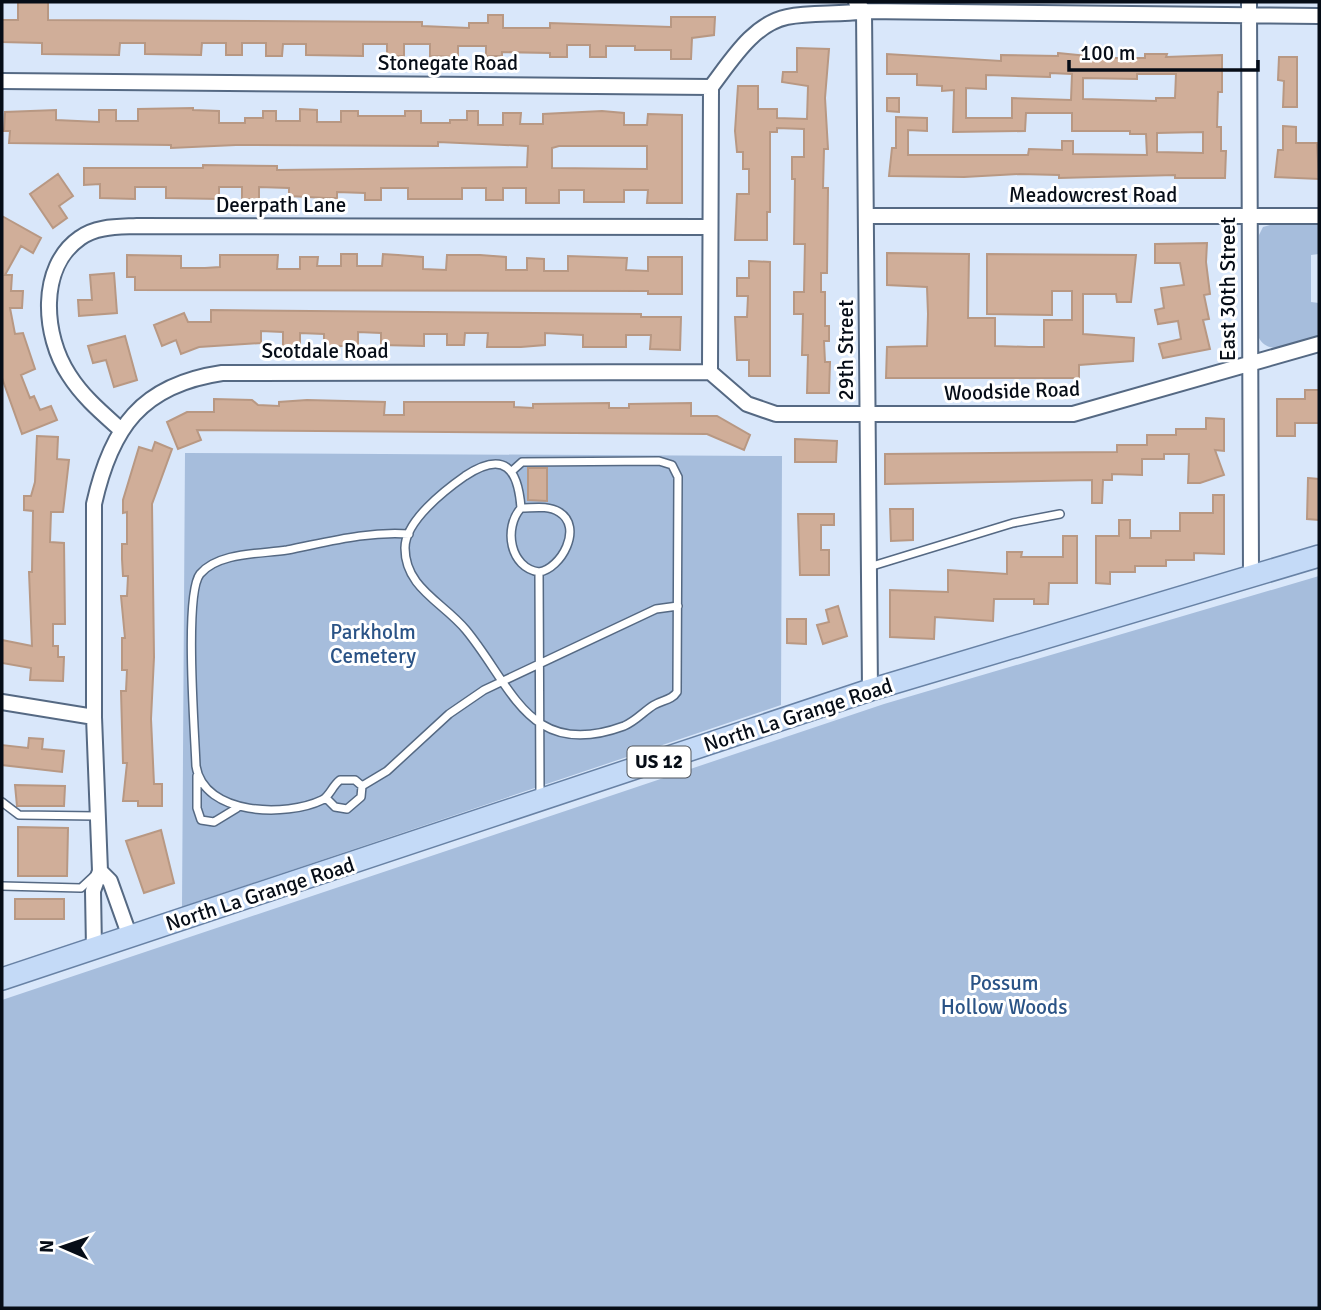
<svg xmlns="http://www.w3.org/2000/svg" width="1321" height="1310" viewBox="0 0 1321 1310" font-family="Signika,sans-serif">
<rect width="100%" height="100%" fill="#d9e7fa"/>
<path fill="#a6bddc" d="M1270,225h49v29l-8,1v47l8,1v33c-17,5 -49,23 -60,2v-103l4,-8z
M185,453l597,3 -1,249 -599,202z
M1319,576v732h-1317v-308l882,-296z"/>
<path fill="#d0ae99" stroke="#b89883" stroke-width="2" fill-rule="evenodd" d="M18,2h30v18l374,2v4l47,2v-5h19v-8h15v13h47v-5l121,4v-10h44l-1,18 -22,3 -1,21h-20v-9h-36v-4h-29v11h-16v-12h-23v12h-17v-4l-48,-1v4h-16v-10h-28v11l-28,-1v-12h-26v12h-17v-12h-24v12l-57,-1v-11h-23l-1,12h-16v-13h-24v12h-16v-12h-24l-1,12 -56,-1v-11h-25l-1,12 -77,-1v-11l-40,-1v-22h16z
M797,48l32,1 -4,49 3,51h-4l-1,39h5l-1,85h-6v19h4v34h4v15h-5l1,21h5l-1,31h-22l1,-38h-6l1,-41h-9v-22h10l1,-48h-11l1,-65h-3v-22h12v-28l-27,-1v4h-7v80h-3v28h-32l2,-46h12v-25h-6v-17h-6l-2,-21 3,-45h20v23h19v9l30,1 1,-33 -26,-4 1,-10h14z
M1058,53l50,5h37v-4h22l-1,3 56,-2v37h-4l-1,35h4v24h5l-1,27h-50v-3l-116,3v-3l-39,-1 -56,3 -75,-1 3,-28h4v-31l31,1v13l-19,-1v25h120l1,-6 33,1v-9h11v13l74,1 -1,-21h-16v-3h-58v-18h-46l-1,18 -72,1 1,-42 -12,1v-5l-25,-1v-11h-30v-20l114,7v-6l57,1zM1050,73l22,1 -1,26 -59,-2v20h-46v-30l20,1v-14l64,2zM1137,74h39l-1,24h-19v3l-73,-2v-21l54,1zM1203,132v21l-46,-1v-19z
M1279,57h18v50h-14l1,-26 -6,-1z
M887,98h12v14l-12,-1z
M193,108v2l26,1v12h26v-5h18v-7h13v10h24v-12l17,1v12h24v-11h17v5h47v-5h16v12h29v-3h17v-9h11v14h25v-12h18l-1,11h23v-10l59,-3 22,2v12h23l1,-11 34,1v88h-35l1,-13h-24v12h-40v-12h-25v13h-33v-15h-23v12h-17v-12h-24v11h-54v-11h-27v12h-16v-7l-28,-1v6h-11l-37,-2v-8l-30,-1v12h-17v-12h-23v12l-53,-1v-11h-31v12l-35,-1v-14l-16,1v-17h119v-3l74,1v4l250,-3 1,-21 -90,-4v4l-202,-1 -65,3v-3l-162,-2 1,-12h-6l1,-19 51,-2v10l43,2v-12h17v11h22v-12zM559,146h88v23l-95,-1v-20z
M1283,126l13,1v16h21l2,36 -44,-2 3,-27h5z
M58,174l15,22 -14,10 8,12 -14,10 -23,-34z
M2,216l39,22 -8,15 -12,-7 -16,29h7l-1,16h12l-1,17h-12l5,26 8,-1 12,36 -14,6 9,23 4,-2 6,14 11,-4 6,14 -35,14 -20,-56z
M1207,243l-1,19 4,32 -6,1 5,24 -6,1 7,29 -47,9 -4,-14 22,-5 -3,-18 -20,3 -3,-14 9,-2 -3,-20 23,-3 -4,-22h-25v-19z
M887,253l82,1 -1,64h27v28l34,1h15v-27h28v-29h-20v24l-65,-1v-60l149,1 -5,47h-14l-1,-8h-33v40l51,4 -1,23 -54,4v13h-193l1,-31 40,-1 1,-32 -1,-27 -40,-2z
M341,254h16v12h25l1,-12 15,1 25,2v12l23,1 1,-15h33l26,2v13h21v-12l17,1v12h24v-15l59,2 -1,12 22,1v-14h34v37h-34v-3l-513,-1v-13h-8v-22l54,1v12h24l15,-1v-12h58l-1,14h23v-12h18l-1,9h24z
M749,261l21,1v114h-21v-16h-12l-2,-43h12l1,-21h-11v-18h12z
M114,273l3,40 -38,3 -1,-16h14l-2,-25z
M211,310l430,4v3h40l-1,33 -30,-1 1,-14h-25v12h-43v-12l-38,-2v12l-24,2h-34l1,-14h-23l-1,12h-17v-11h-23v12l-43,-1v-12l-23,-1v14h-34v-12l-24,-1v13h-17v-14l-22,-1v12l-62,4 -18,7 -5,-14 -14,6 -8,-21 30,-12 4,9h23z
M125,336l12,44 -23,7 -8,-27 -13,3 -5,-17z
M1305,390h14v33h-24v13h-18v-37h28z
M214,399l38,1 6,5 21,1v-4l28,-2 78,2 -1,13h20v-13h110v5l19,1v-4l76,-1v5h20v-4l62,-1v13h26l33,19 -6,15 -37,-16 -510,-4 4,10 -23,9 -11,-27 20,-10h27z
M1206,418l18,1v32l-9,-1 9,25 -24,8h-12l1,-29h-25v5h-22v16l-30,-1v6h-9l-1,23h-10v-23l-207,4v-30l232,-2v-7h30v-10h29v-6h30z
M37,436l21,1 -1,22 12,1 -6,52h-12l-1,30 14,1 1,81h-12v22h5v11h6l-1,24 -33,-1 1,-12 -29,-5v-23l30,6 -3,-74h3l1,-61 -9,-1v-14h7l4,-14z
M795,439l42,2 -1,21h-41z
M155,442l17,7 -20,55 2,153 -3,62 3,65h8v22h-24v-5h-15l4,-38h-4l-2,-72h5l1,-21h-5v-32h3l-4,-42h6l1,-20h-5l-1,-17v-15h5v-32l-4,1v-13l16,-53 13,4z
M528,468h19v33l-19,-1z
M1308,478l11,1v41l-12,-1z
M1213,495h11v59l-30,-1v7h-28v6h-31v6h-25v12l-14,-1v-47h23v-16h11v18h21v-7h29v-18h33z
M890,509h23v31l-22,1z
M798,514h36v11h-13v25h8v25h-29z
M1063,536h14v47h-28l-1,21h-14v-5h-40l-1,22 -58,-4 -1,22 -44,-2v-47l58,2v-22l59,4v-22h15l-1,5h42z
M838,606l9,30 -24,8 -6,-19 12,-3 -3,-12z
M787,619h19v25l-19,-1z
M29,738l14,1 -1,10 22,2 -2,21 -60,-7v-20l26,3z
M15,785l50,1 -1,20h-47z
M18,827l50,1 -1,48h-49z
M161,830l13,53 -30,10 -18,-52z
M15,899h49v20h-49z"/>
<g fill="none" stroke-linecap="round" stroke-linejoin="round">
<defs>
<path id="lane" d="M512,471l10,-9 137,-1 13,4 6,12 -1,215c-5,8 -14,8 -23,13 -10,6 -18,16 -30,21 -95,35 -111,-39 -158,-96 -23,-28 -61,-42 -61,-82 0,-27 40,-58 60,-72 40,-26 53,-7 56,32 12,0 27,-3 38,4 25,15 2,57 -20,60 0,74 1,149 1,223
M521,508c-18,20 -11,60 18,64
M409,534c-42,-3 -81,8 -122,16 -25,4 -69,2 -87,24 -16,20 -5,161 -4,192 8,50 91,51 126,34 8,-4 10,-14 18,-20h15l7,6 25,-15 62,-57 35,-24 172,-81 22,-3
M869,567l144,-44 47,-9
M197,776v32l4,12 13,2 23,-14
M326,798l9,9 12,2 14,-12 1,-11
M2,802l17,13 77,1
M2,886l79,2 15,-14"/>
<path id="street" d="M856,2l8,9 455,5
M1249,2l2,574
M2,81l709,6c20,-26 42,-63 76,-70 25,-5 52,-2 77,-6l6,679
M866,216h453
M710,372l37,32 29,10h297l246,-70
M120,429c-19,-17 -37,-32 -51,-54 -26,-39 -31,-108 11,-137 16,-12 38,-11 57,-12l573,1
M2,702l92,15
M100,871l10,10 20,56
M94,949l-1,-58 7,-20 -6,-154v-213c17,-76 47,-119 128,-131l488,-1 1,-285"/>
<path id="primary" d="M2,979l868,-289 449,-134"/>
</defs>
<use href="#lane" stroke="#556983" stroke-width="10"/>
<use href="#street" stroke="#556983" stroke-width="18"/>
<use href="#primary" stroke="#6882a5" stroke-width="24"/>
<use href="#lane" stroke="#fff" stroke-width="7"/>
<use href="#street" stroke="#fff" stroke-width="14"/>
<use href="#primary" stroke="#c4daf7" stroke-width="21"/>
</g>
<g text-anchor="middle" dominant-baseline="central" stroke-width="6" stroke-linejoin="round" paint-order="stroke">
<rect fill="#fff" stroke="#51565d" stroke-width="2" x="627.5" y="746.5" width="63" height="31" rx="5"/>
<g font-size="19" font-weight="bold" fill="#060d17">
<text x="659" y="762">US 12</text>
</g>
<g font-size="21" fill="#060d17" stroke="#fff">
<text x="448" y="63">Stonegate Road</text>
<text x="1093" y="195">Meadowcrest Road</text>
<text x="281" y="205">Deerpath Lane</text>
<text transform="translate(1228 289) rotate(-90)">East 30th Street</text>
<text transform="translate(846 350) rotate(-90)">29th Street</text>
<text x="325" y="351">Scotdale Road</text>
<text transform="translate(1012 391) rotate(-2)">Woodside Road</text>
<text transform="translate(798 715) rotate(-18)">North La Grange Road</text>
<text transform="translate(260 894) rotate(-18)">North La Grange Road</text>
</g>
<g font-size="21" fill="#2a5386" stroke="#fff">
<text x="373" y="632">Parkholm<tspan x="373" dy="24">Cemetery</tspan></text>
<text x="1004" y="983">Possum<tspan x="1004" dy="24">Hollow Woods</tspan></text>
</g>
</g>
<rect width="1321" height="1310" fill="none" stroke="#060d17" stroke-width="7"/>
<g transform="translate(63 1247) rotate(272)" stroke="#ffffff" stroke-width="5" paint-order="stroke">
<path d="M0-5L12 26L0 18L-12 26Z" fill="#060d17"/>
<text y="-10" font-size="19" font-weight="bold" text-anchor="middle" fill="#060d17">N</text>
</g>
<path d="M1069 60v10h189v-10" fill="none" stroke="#060d17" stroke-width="3.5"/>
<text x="1080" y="60" font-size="21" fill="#060d17" stroke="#ffffff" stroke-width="5" paint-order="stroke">100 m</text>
</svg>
